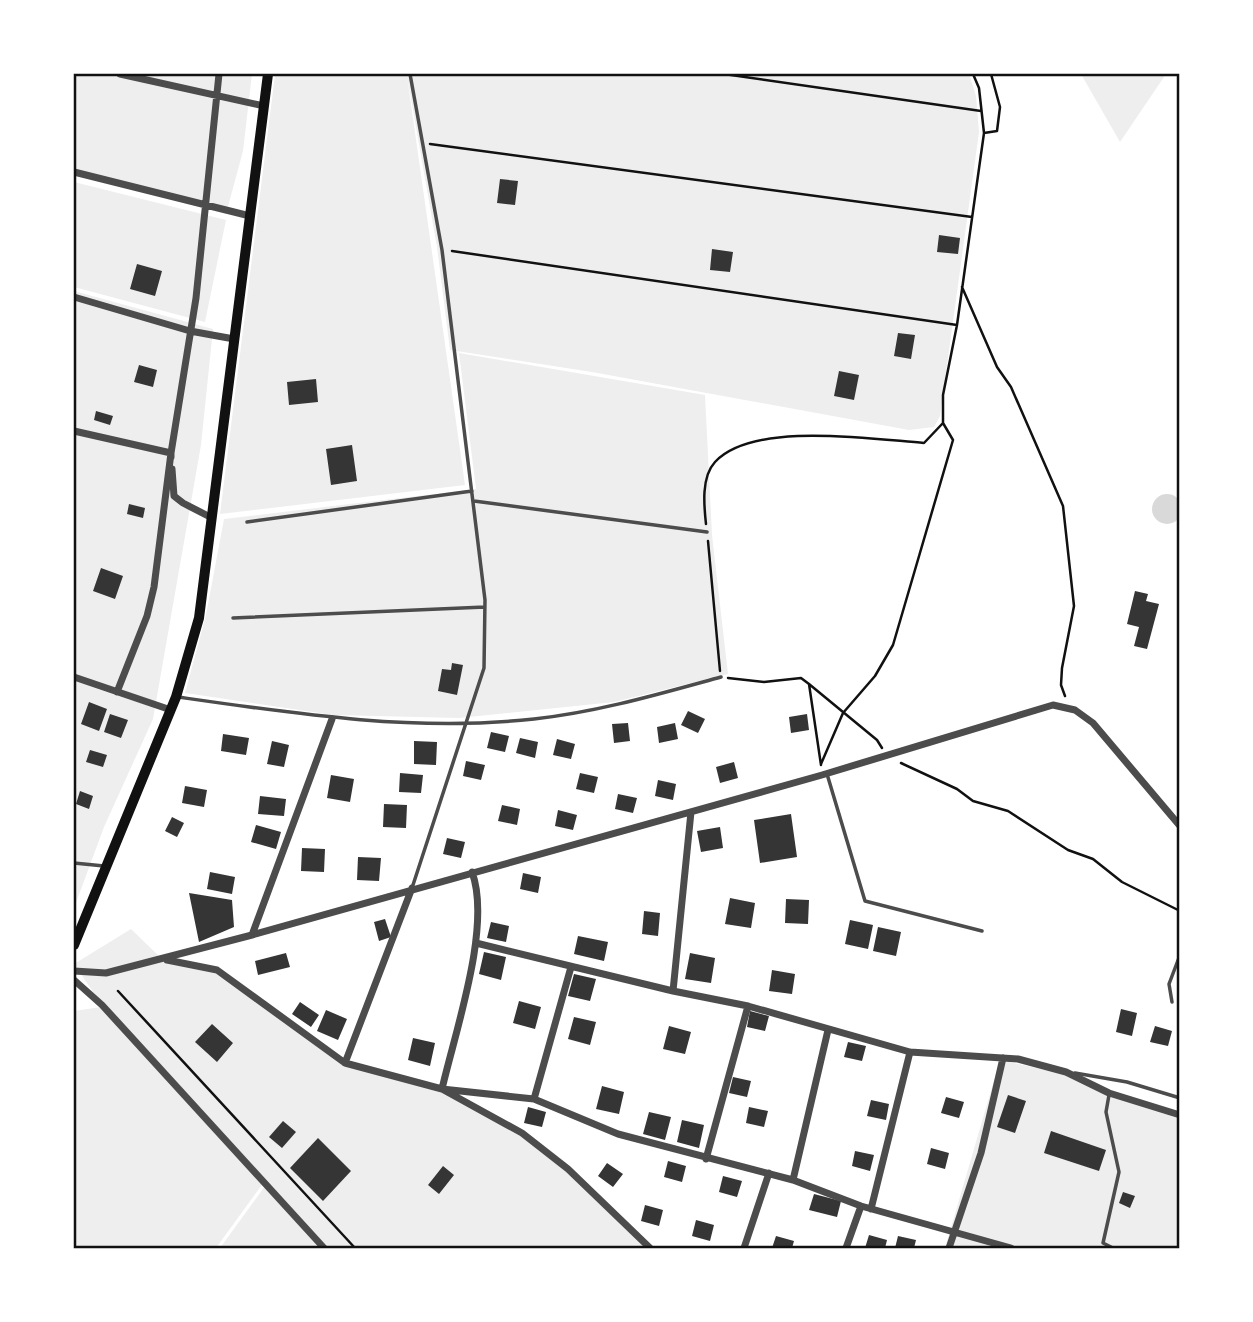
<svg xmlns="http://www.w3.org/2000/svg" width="1253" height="1322" viewBox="0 0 1253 1322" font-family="'PT Sans',sans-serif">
<rect width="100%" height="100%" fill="#fff"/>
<path fill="#eee" d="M74,74h178l-9,77 -17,63 -152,-40z
M969,74l7,22 3,36 -39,284 -6,11 -25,3 -317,-58 -142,-22 -13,-103 -30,-171 58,409 -245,29 55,-439z
M1081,74h85l-46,68z
M74,182l152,38 -21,102 -131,-35z
M74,291l139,38 -12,116 -48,274 -49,108 -30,81z
M459,353l246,42 7,140 16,139 -114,28 -155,16 -126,-3 -148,-22 21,-78 18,-96 252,-30z
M131,929l32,31 53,11 130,93 95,26 80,44 65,52 63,62h-429l48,-66 -166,-177 -28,-41z
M101,1007l163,175 -48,66h-142v-237z
M1000,1060l65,14 114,44v130h-234z"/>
<path fill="#d9d9d9" d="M1152 509a15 15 0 1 1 30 0a15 15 0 1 1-30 0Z"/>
<path fill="#353535" d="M500,179l18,2 -3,24 -18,-2z
M939,235l21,3 -2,16 -21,-2z
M712,249l21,3 -3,20 -20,-2z
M137,264l25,7 -7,25 -25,-7z
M898,333l17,2 -4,24 -17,-3z
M139,365l18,5 -4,17 -19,-5z
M839,371l20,4 -5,25 -20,-4z
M316,379l2,23 -29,3 -2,-23z
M96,411l17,5 -3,9 -16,-5z
M352,445l5,36 -26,4 -5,-36z
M129,504l16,4 -2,10 -16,-4z
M101,568l22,8 -8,23 -22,-8z
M1135,591l13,3 -2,7 13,3 -12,45 -13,-3 5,-19 -12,-3z
M452,663l11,2 -6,30 -19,-4 4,-22 9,1z
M89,702l18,7 -8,22 -18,-7z
M688,711l17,8 -7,14 -17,-8z
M110,714l18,6 -7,18 -17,-6z
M807,714l2,16 -18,3 -2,-16z
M628,723l2,18 -16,2 -2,-19z
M675,723l3,16 -19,4 -2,-16z
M491,732l18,4 -4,16 -18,-4z
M223,734l26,4 -3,17 -25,-4z
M520,738l18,4 -3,16 -19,-5z
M557,739l18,5 -4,15 -18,-4z
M272,741l17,4 -5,22 -17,-3z
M414,741l23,1 -1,23 -22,-1z
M90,750l17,5 -4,12 -17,-5z
M466,761l19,4 -4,15 -18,-4z
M734,762l4,16 -18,5 -4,-16z
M400,773l23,2 -2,18 -22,-1z
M580,773l18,4 -4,16 -18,-4z
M331,775l23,4 -4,23 -23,-4z
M658,780l18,4 -3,16 -18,-4z
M185,786l22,4 -3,17 -22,-4z
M80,791l13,5 -4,13 -13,-5z
M618,794l19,4 -4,15 -18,-4z
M260,796l26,3 -2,17 -26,-2z
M384,804l23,1 -1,23 -23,-1z
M502,805l18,4 -3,16 -19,-4z
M558,810l19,5 -4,15 -18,-4z
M791,814l6,43 -37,6 -6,-43z
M172,817l12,6 -7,14 -12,-6z
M256,825l25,7 -5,17 -25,-7z
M720,827l3,21 -22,4 -4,-21z
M447,838l18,4 -4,16 -18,-4z
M302,848l23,1 -1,23 -23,-1z
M358,857l23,1 -2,23 -22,-1z
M210,872l25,5 -3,17 -25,-5z
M523,873l18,4 -3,16 -18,-4z
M189,893l43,7 2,27 -35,15z
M730,898l25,5 -4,25 -26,-4z
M786,899l23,1 -1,24 -23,-1z
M644,911l16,2 -2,23 -16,-2z
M385,919l6,18 -12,4 -5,-19z
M850,920l23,5 -5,24 -23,-5z
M491,922l18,4 -3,16 -19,-4z
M878,927l23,5 -5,24 -23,-5z
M578,936l30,6 -4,19 -30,-7z
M484,952l22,5 -5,23 -22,-6z
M286,953l4,14 -32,8 -3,-14z
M690,953l25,5 -4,25 -26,-4z
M772,970l23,4 -3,20 -23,-3z
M574,974l22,5 -6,22 -22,-5z
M519,1001l22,6 -6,22 -22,-6z
M300,1002l19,13 -8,12 -19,-13z
M1121,1009l16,4 -5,23 -16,-4z
M326,1010l21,9 -9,21 -21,-9z
M750,1011l19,5 -4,15 -18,-4z
M574,1017l22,5 -6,23 -22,-6z
M212,1024l21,19 -16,19 -22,-20z
M669,1026l22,6 -6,22 -22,-5z
M1155,1026l17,5 -4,15 -18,-4z
M413,1038l22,5 -5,23 -22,-6z
M848,1042l18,4 -4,15 -18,-4z
M733,1077l18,4 -4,16 -18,-4z
M602,1086l22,6 -5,22 -23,-5z
M1008,1095l18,6 -11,32 -18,-6z
M946,1097l18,5 -5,16 -18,-5z
M871,1100l18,4 -3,16 -19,-4z
M528,1107l18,5 -4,15 -18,-4z
M749,1107l19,4 -4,16 -18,-4z
M649,1112l22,5 -6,23 -22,-6z
M682,1120l22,5 -5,23 -22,-6z
M283,1121l13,11 -14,16 -13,-11z
M1051,1131l55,19 -7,21 -55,-18z
M318,1138l33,33 -28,30 -33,-33z
M931,1148l18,5 -4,16 -18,-5z
M855,1151l19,4 -4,16 -18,-5z
M668,1161l18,5 -4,16 -18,-5z
M607,1163l16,11 -10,13 -15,-11z
M443,1166l11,9 -15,19 -11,-9z
M723,1176l19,5 -5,16 -18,-5z
M1123,1192l12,4 -5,12 -11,-5z
M814,1194l27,7 -4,16 -28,-7z
M645,1205l18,5 -4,16 -18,-5z
M696,1220l18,5 -4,16 -18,-5z
M869,1235l18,5 -2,8h-20z
M776,1236l18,5 -2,7h-20z
M898,1236l18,4 -2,8h-19z"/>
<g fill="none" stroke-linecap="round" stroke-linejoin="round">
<path stroke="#111" stroke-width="2.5" d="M724,74l257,37
M984,133l13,-2 3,-24 -9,-33
M430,144l542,73
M452,251l505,74
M962,287l35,80 14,20 52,119 11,100 -12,62 -1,17 4,11
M706,524c-2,-18 -5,-47 9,-62 38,-41 156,-23 209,-19l19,-20v-28l14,-70 27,-192 -5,-45 -6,-14
M708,541l12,130
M728,678l36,4 37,-4 8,6 12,81
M809,684l68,56 5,8
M901,763l56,26 16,12 35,10 60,39 25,9 29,23 58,29
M821,764l22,-51 32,-37 18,-31 60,-205 -10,-17
M118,991l237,257"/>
<path stroke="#4c4c4c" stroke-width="3.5" d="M410,74l32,176 43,350 -1,68 -72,220
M474,501l233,31
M247,522l225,-31
M233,618l252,-11
M178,697c118,17 237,35 356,22 64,-7 125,-25 187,-42
M827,774l38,127 117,30
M74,863l30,3
M1172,1002l-3,-18 11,-29
M1075,1073l52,9 53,16
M1109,1095l-3,17 13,60 -16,71 10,5"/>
<path stroke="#4c4c4c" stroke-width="7" d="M120,74l144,32
M74,172l176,44
M74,297l116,34 44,8
M74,431l97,22v4
M172,469l2,27 9,7 29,15
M74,677l97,33
M117,692l30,-76 7,-29 17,-134 25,-155 23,-224
M472,872c20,54 -17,160 -30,217l80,44 46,36 82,79
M252,935l80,-216
M476,943l197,48 75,15 162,46 108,7 48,13 43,21 71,22
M167,960l50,10 128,93 97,26 92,10 84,35 175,46 68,26 150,42
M74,971l32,2 146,-38 570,-160 231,-70 22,5 18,13 87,103
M74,980l28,25 222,243
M673,991l18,-179
M345,1063l67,-175
M534,1099l37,-132
M706,1159l42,-153
M793,1180l35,-150
M871,1209l39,-157
M744,1248l25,-75
M846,1248l15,-42
M949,1248l32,-95 22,-95"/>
<path stroke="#111" stroke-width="10" d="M74,945l102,-248 23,-79 69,-544"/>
</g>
<rect width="1253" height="1322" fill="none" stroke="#ffffff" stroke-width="150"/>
<rect x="75" y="75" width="1103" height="1172" fill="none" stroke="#111" stroke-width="2.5"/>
</svg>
